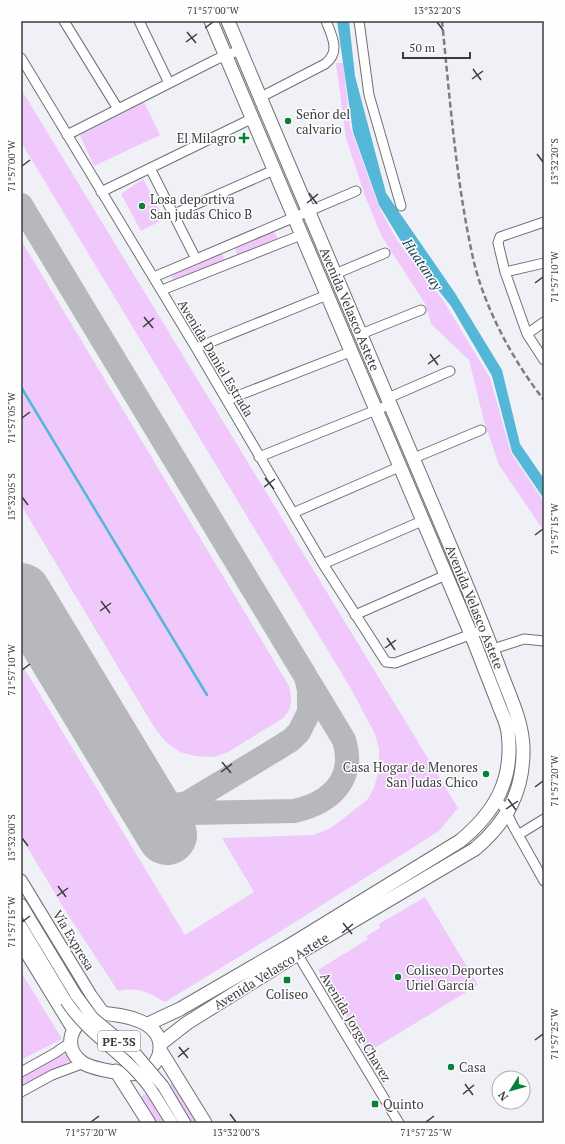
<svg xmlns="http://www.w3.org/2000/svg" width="565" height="1144" viewBox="0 0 565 1144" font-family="'PT Serif',serif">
<rect width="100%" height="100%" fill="#eff1f6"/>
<path fill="#f0c8fb" d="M336,63h7l7,64 29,80 19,35 45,58 47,78 21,75 33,49v29l-45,-66 -15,-44 -15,-61 -38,-36 -5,-19 -44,-68 -17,-41 -19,-58z
M21,89l437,719 -19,23 -158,100 -116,71c-18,-10 -25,-15 -47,-11l-48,-73 -49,-81v-174l164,272 69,-43 -32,-54 91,-3 18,-7 36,-28 7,-12 5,-19v-21l-5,-16 -24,-45 -329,-545z
M144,102l16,33 -66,31 -14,-31z
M143,179l21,40 -23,12 -20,-37z
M274,231l4,9 -41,15 -2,-7z
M21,240l268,446c3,13 4,22 -6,32l-53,33 -15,6 -20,-1 -15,-4 -14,-10 -12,-15 -133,-222z
M221,252l5,9 -52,22 -3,-9z
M425,897l53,88 -110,67 -50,-82 50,-31 -2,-3 14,-8 -1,-4z
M21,972l41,67 -39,20 -2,-3z
M66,1053l4,8 -49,27v-11z
M173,1082l24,41h-7l-22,-37z
M147,1093l18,30h-11l-15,-25z"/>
<path fill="#54b7d7" d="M337,21h12l6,55 31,117 69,100 47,77 18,74 24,35v20l-32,-47 -20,-76 -41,-70 -44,-55 -28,-46 -26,-73z"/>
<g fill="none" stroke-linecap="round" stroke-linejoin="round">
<path stroke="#54b7d7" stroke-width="2.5" d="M21,387l186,308"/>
<path stroke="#b6b8bc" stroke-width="24" d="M21,205l285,472 3,13v22l-10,20 -8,8 -16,10 -88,53c-28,6 -37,-2 -53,-23
M173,806l16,7 105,-2c37,-8 62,-32 50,-71l-35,-58"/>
<path stroke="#b6b8bc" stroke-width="60" d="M21,593l146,242"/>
<defs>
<path id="minor" d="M64,21l54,88
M139,21l30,62
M359,21l10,74 32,111
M21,58l175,290 127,216 63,98 9,1 90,-34
M261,97l64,-33c16,-12 7,-28 1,-43
M67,135l150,-76 23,-9
M150,168l46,91
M101,192l152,-74
M174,214l100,-44
M544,263l-39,9 22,62 17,26
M505,272l-7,-29 2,-6 44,-15
M335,274l50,-21
M154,277l202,-86
M162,290l139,-55
M361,334l60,-24
M527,334l17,-12
M196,348l131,-53
M388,398l62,-27
M227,400l123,-48
M259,457l132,-53
M414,458l67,-28
M293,513l106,-46
M323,564l99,-43
M355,615l91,-40
M493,649l31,-10 20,2
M497,801l8,7 7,16 32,57
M518,835l26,-16
M295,950l104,173
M21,1072l34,-19 16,-11
M21,1092l31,-17 32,-12"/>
<path id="major" d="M21,880l70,115 13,18
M21,904l55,91
M21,926l45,75
M21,945l52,85
M163,1086l22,37
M152,1091l20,32"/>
<path id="highway" d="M96,1013c25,1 72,7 63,42 -3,9 -10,16 -19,18 -11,3 -47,-4 -57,-10 -23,-16 -11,-44 13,-50z
M148,1024l32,-15 112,-65 168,-103c35,-29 54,-61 48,-109 -1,-9 -7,-20 -10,-29 -9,-23 -18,-46 -27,-69l-260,-613
M160,1044l27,-21 122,-76 166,-98c33,-28 49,-59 48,-102 -1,-26 -13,-50 -22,-74 -16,-44 -34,-87 -52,-130 -73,-175 -148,-348 -221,-522
M160,1050l45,73
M116,1071l33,52"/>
</defs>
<use href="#minor" stroke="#707176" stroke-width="11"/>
<use href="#major" stroke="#707176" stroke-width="13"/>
<use href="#highway" stroke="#707176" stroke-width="15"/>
<use href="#minor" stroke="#fff" stroke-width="9"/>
<use href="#major" stroke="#fff" stroke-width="11"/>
<use href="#highway" stroke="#fff" stroke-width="13"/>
<path stroke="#7c7e81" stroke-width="2.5" stroke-dasharray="6 3" stroke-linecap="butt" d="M442,21c8,79 14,160 31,237 11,49 40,103 71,142"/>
<defs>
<path id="major-bridge" d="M76,995l17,23 42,35 28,33
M66,1001c24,37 62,54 86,90"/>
</defs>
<use href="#major-bridge" stroke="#707176" stroke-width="13" stroke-linecap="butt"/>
<use href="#major-bridge" stroke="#fff" stroke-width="11"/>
</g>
<path fill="none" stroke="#3b3c3e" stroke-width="1.5" d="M437,22l6,8M205,28l8,-6M187,32l9,11M186,42l11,-8M473,69l8,11M472,79l11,-8M537,154l6,8M22,166l8,-6M309,193l8,11M307,203l11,-9M535,283l8,-6M144,317l9,11M143,327l11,-9M430,354l8,11M428,364l12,-9M22,418l8,-6M265,478l9,11M264,487l11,-8M22,497l6,8M535,535l8,-6M101,601l9,12M100,611l11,-8M387,638l8,12M385,648l11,-8M22,670l8,-6M222,762l9,11M221,772l11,-8M535,787l8,-6M508,799l8,11M506,809l12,-8M22,838l6,8M58,886l8,11M57,896l11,-8M22,922l8,-6M343,923l9,11M342,933l11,-9M535,1040l8,-6M179,1047l9,11M178,1057l11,-9M465,1084l8,11M463,1094l11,-9M230,1114l6,8M91,1122l8,-6M426,1122l8,-6"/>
<g fill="#078038" stroke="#fefefe" stroke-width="1.5">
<circle cx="288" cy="121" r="4"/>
<path d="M242 132h4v4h4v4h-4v4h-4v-4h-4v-4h4z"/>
<circle cx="142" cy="206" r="4"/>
<circle cx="486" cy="774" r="4"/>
<circle cx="398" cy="977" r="4"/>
<rect x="283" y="976" width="8" height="8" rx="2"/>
<circle cx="451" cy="1067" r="4"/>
<rect x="371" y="1100" width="8" height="8" rx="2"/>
</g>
<g text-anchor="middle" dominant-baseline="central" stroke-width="3" stroke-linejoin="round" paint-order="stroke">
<rect fill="#fefefe" stroke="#767678" stroke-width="1" x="98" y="1031" width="42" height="20" rx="3"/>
<g font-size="12" font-weight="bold" fill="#3b3c3e">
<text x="119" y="1041">PE-3S</text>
</g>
<g font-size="13" fill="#3b3c3e" stroke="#fefefe" text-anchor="start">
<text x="296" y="114">Señor del<tspan x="296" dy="15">calvario</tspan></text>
<text x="236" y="138" text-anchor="end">El Milagro</text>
<text x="150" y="199">Losa deportiva<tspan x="150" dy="15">San judas Chico B</tspan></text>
<text x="478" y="767" text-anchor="end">Casa Hogar de Menores<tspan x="478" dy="15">San Judas Chico</tspan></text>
<text x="406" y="970">Coliseo Deportes<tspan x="406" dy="15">Uriel García</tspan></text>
<text x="287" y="994" text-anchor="middle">Coliseo</text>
<text x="459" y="1067">Casa</text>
<text x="383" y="1104">Quinto</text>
</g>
<g font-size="13" fill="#3b3c3e" stroke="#fefefe">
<text transform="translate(350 309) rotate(67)">Avenida Velasco Astete</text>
<text transform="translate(216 358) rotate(59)">Avenida Daniel Estrada</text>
<text transform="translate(475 607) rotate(68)">Avenida Velasco Astete</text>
<text transform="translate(74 940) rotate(59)">Vía Expresa</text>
<text transform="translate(271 971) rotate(-32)">Avenida Velasco Astete</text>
<text transform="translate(356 1027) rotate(59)">Avenida Jorge Chavez</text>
</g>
<g font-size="14" font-style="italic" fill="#174351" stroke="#fefefe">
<text transform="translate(423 264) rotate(56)">Huatanay</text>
</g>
</g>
<rect width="565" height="1144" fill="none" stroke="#fefefe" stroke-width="44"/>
<g transform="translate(511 1090) rotate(233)"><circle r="19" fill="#fefefe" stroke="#b0b0b1"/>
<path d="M0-3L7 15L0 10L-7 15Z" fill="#078038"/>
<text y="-6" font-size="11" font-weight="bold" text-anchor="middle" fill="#3b3c3e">N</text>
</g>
<path d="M403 52v6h67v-6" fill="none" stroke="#3b3c3e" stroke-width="2"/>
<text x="409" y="52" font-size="12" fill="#3b3c3e" stroke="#fefefe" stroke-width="3" paint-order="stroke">50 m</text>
<rect x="22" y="22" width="521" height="1100" fill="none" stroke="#3b3c3e" stroke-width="1.5"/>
<g font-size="10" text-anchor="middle" fill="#3b3c3e">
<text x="213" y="14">71°57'00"W</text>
<text x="437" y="14">13°32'20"S</text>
<text transform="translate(554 162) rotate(-90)" y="4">13°32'20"S</text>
<text transform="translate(11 166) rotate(-90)" y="4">71°57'00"W</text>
<text transform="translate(554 277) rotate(-90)" y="4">71°57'10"W</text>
<text transform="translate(11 418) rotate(-90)" y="4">71°57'05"W</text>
<text transform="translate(11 497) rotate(-90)" y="4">13°32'05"S</text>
<text transform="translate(554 529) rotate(-90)" y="4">71°57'15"W</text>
<text transform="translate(11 670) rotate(-90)" y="4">71°57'10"W</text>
<text transform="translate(554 781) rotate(-90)" y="4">71°57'20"W</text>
<text transform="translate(11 838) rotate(-90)" y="4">13°32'00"S</text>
<text transform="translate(11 922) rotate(-90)" y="4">71°57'15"W</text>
<text transform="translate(554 1034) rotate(-90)" y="4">71°57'25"W</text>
<text x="91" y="1136">71°57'20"W</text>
<text x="236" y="1136">13°32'00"S</text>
<text x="426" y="1136">71°57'25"W</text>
</g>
</svg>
